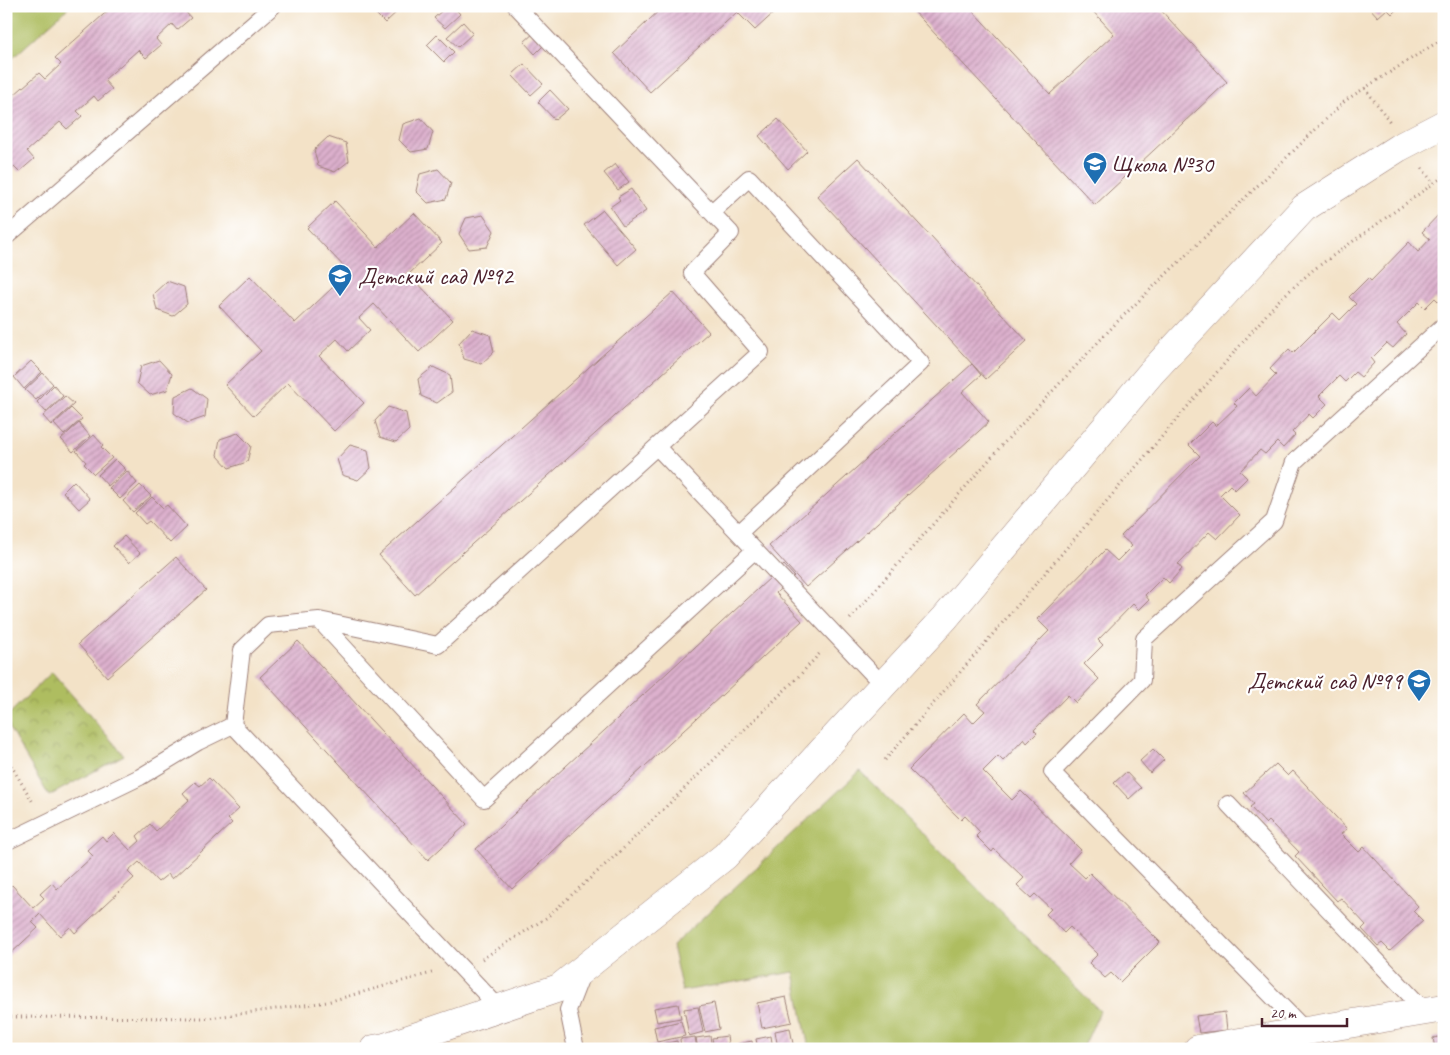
<svg xmlns="http://www.w3.org/2000/svg" width="1450" height="1055" viewBox="0 0 1450 1055" font-family="Caveat,sans-serif">
<defs>
<pattern id="park-crowns" width="20" height="18" patternUnits="userSpaceOnUse" patternTransform="scale(1.25)"><rect width="20" height="18" fill="#aebd60"/><path d="M2 6a3 3 0 1 1 6 0M12 15a3 3 0 1 1 6 0" fill="none" stroke="#90994f"/></pattern>
<pattern id="building-hatch" width="6" height="6" patternUnits="userSpaceOnUse" patternTransform="scale(1.25)"><rect width="6" height="6" fill="#ddb1ce"/><path d="M-1 1l2-2M0 6l6-6M5 7l2-2" fill="none" stroke="#b58fa7"/></pattern>
</defs>
<rect width="100%" height="100%" fill="#fff"/>
<filter id="ink" filterUnits="userSpaceOnUse"><feTurbulence type="fractalNoise" baseFrequency=".02" numOctaves="2"/><feDisplacementMap in="SourceGraphic" scale="10" xChannelSelector="R" yChannelSelector="G"/><feConvolveMatrix kernelMatrix="1 2 1 2 8 2 1 2 1" color-interpolation-filters="sRGB"/></filter>
<filter id="wash" filterUnits="userSpaceOnUse"><feTurbulence type="fractalNoise" baseFrequency=".0096" numOctaves="4" result="noise"/><feDisplacementMap in="SourceGraphic" scale="20" xChannelSelector="R" yChannelSelector="G"/><feGaussianBlur stdDeviation="1.12" result="paint"/><feColorMatrix in="noise" values="0 0 0 0 0 0 0 0 0 0 0 0 0 0 0 0 0 1.4 0 .05"/><feComposite in="paint" operator="in"/></filter>
<g filter="url(#wash)">
<rect width="100%" height="100%" fill="#f3e2c7"/>
<path fill="#aebd60" stroke="#7c6e46" d="M6,6h64l-64,58z
M860,771l240,240 -16,35 -12,3h-263l-15,-77 -112,19 -10,-45z"/>
<path fill="url(#park-crowns)" stroke="#7c6e46" d="M52,672l72,83 -75,41 -43,-73v-6z"/>
<g id="blocks">
<path fill="url(#building-hatch)" d="M113,6h10l2,2 2,-2h60l-3,4 7,8 -14,12 -5,-6 -16,15 5,6 -15,13 -8,-8 -34,30 8,9 -14,12 -4,-5 -17,15 5,5 -15,13 -7,-7 -33,29 7,8 -15,13 -5,-5 -8,6v-71l33,-29 6,6 16,-15 -6,-6z
M368,6h35l-18,17z
M447,6h6l7,8 -15,14 -11,-10z
M664,6h111l3,3 -23,21 -18,-18 -87,80 -36,-39z
M909,6h63l-2,2 80,86 64,-60 -26,-28h69l70,76 -132,123z
M1368,6h32l-8,8 -5,-5 -9,8z
M463,22l10,11 -15,14 -11,-10z
M535,32l11,11 -11,11 -11,-12z
M437,35l17,17 -10,10 -17,-17z
M524,64l19,20 -12,11 -19,-20z
M550,90l18,19 -13,11 -17,-18z
M421,118l12,14 -5,17 -17,3 -12,-12 4,-16z
M778,119l29,32 -19,18 -29,-33z
M328,137l18,6 3,18 -14,11 -17,-6 -4,-16z
M858,158l169,183 -41,38 -169,-183z
M615,164l14,18 -11,8 -14,-17z
M438,169l13,14 -5,16 -18,4 -12,-12 4,-17z
M631,189l15,22 -23,15 -13,-19 10,-7 -2,-3z
M335,201l43,46 36,-34 28,30 -33,31 44,46 -34,32 -45,-48 -15,14 11,12 -22,21 -11,-12 -18,17 45,47 -30,28 -46,-48 -34,33 -29,-31 36,-34 -42,-45 31,-30 45,47 54,-51 -42,-44z
M1444,209v92l-3,3 -6,-6 -10,10 -6,-6 -22,22 9,10 -13,14 -6,-5 -16,16 3,4 -13,14 -6,-5 -10,10 -6,-6 -20,20 8,8 -14,14 -4,-4 -17,18 3,3 -12,13 -6,-6 -12,12 -5,-4 -20,21 7,7 -12,12 -5,-5 -10,10 20,20 -23,24 -8,-7 -31,32 4,5 -13,14 -6,-6 -18,18 4,5 -10,10 -6,-6 -35,36 5,5 -19,19 15,15 -23,24 -8,-8 -34,35 3,3 -10,10 -3,-4 -21,22 -5,-5 -15,15 29,29 9,-9 60,59 -12,13 16,15 5,-5 70,69 -40,40 -9,-9 -6,5 -16,-15 9,-9 -28,-27 -6,6 -18,-19 5,-5 -16,-15 -4,4 -14,-13 7,-7 -30,-29 -2,3 -16,-16 4,-4 -15,-16 -4,4 -52,-51 55,-56 9,10 12,-12 -8,-7 72,-73 -12,-12 68,-69 12,11 15,-15 -11,-10 79,-80 -11,-11 23,-23 4,4 21,-20 -3,-3 15,-15 7,8 20,-21 -6,-6 19,-20 4,4 40,-40 7,7 16,-16 -7,-7 19,-19 3,3 38,-39 9,10 12,-13 -8,-7z
M603,210l33,39 -18,16 -34,-40z
M483,215l11,16 -7,16 -18,2 -10,-15 7,-16z
M167,281l17,6 3,17 -14,12 -16,-6 -4,-16z
M673,292l36,40 -294,263 -36,-40z
M472,329l18,6 4,17 -13,12 -17,-5 -5,-16z
M159,360l13,14 -5,16 -17,5 -13,-12 4,-17z
M31,361l11,11 -18,17 -10,-12z
M972,364l9,11 -19,17 27,30 -183,165 -37,-41z
M433,367l17,8 2,17 -15,11 -16,-7 -3,-17z
M43,373l10,11 -17,16 -11,-10z
M54,385l9,11 -17,16 -9,-10z
M192,388l15,11 -2,18 -17,6 -14,-10 1,-17z
M65,396l9,8 -23,21 -8,-9z
M388,407l18,6 3,17 -13,12 -16,-5 -5,-16z
M71,408l11,11 -18,16 -10,-11z
M79,423l11,13 -17,16 -12,-13z
M238,433l13,13 -4,16 -18,6 -12,-13 3,-16z
M94,435l9,10 -2,2 11,11 -18,16 -10,-10 2,-2 -10,-11z
M350,445l18,5 3,18 -13,12 -16,-5 -5,-16z
M115,459l11,11 -18,16 -10,-11z
M127,471l10,12 -17,16 -11,-11z
M74,481l16,18 -11,10 -16,-17z
M140,485l11,11 -18,16 -10,-11z
M152,497l11,11 4,-3 20,22 -17,16 -21,-22 -4,3 -10,-11z
M124,536l16,17 -11,10 -16,-17z
M176,557l30,33 -99,87 -29,-33z
M784,565l10,11 -18,17 26,28 -290,268 -36,-40z
M298,641l169,183 -39,36 -168,-183z
M1153,749l11,11 -14,13 -10,-12z
M1276,764l12,12 5,-5 54,58 -6,5 18,18 5,-5 54,59 -5,5 10,10 -33,30 -8,-8 -4,3 -16,-17 4,-4 -25,-27 -4,3 -42,-45 4,-4 -30,-31 -3,3 -16,-17 4,-3 -10,-11z
M1126,772l15,16 -12,11 -15,-16z
M209,778l30,31 -11,10 4,4 -60,56 -4,-5 -10,8 -19,-20 -11,10 6,6 -59,55 -5,-6 -10,9 -20,-22 -8,8 6,6 -32,30v-68l6,-5 21,23 11,-10 -4,-4 12,-11 5,6 36,-33 -6,-6 15,-14 4,5 8,-8 16,17 10,-9 -3,-5 13,-12 6,7 33,-31 -6,-7 12,-11 5,4z
M786,997l6,25 -30,6 -5,-25z
M714,1003l5,26 -14,3 -6,-26z
M678,1004l3,14 -24,4 -3,-14z
M698,1007l5,25 -14,4 -5,-27z
M1225,1012l2,18 -28,3 -3,-17z
M681,1021l4,15 -28,6 -3,-15z
M790,1028l4,21h-16l-3,-18z
M710,1036l2,13h-14l-2,-11z
M727,1036l2,13h-15l-2,-11z
M771,1036l2,13h-15l-2,-10z
M1444,1036v13h-9l-2,-11z
M695,1037l2,12h-16l-1,-10z
M677,1041l1,8h-16l-1,-5z
M752,1041l1,8h-14l-1,-5z
M660,1044v5h-13v-3z"/>
</g>
</g>
<g filter="url(#ink)">
<use href="#blocks" fill-opacity="0" stroke="#9e8079" stroke-width="1"/>
<g fill="none" stroke-linecap="round" stroke-linejoin="round">
<defs>
<path id="service" d="M712,212l37,-34 172,185 -182,170
M6,237l267,-231
M657,447l226,238
M319,620l165,179 271,-249
M233,725l9,-75 26,-25 51,-5 119,25 323,-293 -69,-79 39,-40 -215,-227
M1228,804l198,208
M6,842l134,-65 58,-35 35,-17 266,283
M1306,1031l-254,-259 90,-92 2,-41 130,-118 20,-59 150,-137
M576,1049l-8,-39 14,-36"/>
<path id="minor" d="M1198,1049l246,-41"/>
<path id="tertiary" d="M374,1049l11,-2 174,-59 166,-132 220,-238 206,-245 153,-165 94,-60 46,-24"/>
</defs>
<use href="#service" stroke="#9e8079" stroke-width="18"/>
<use href="#minor" stroke="#9e8079" stroke-width="29"/>
<use href="#tertiary" stroke="#9e8079" stroke-width="29"/>
<path stroke="#9e8079" stroke-width="3" stroke-dasharray="1 4" stroke-linecap="butt" d="M1365,88l25,34
M1422,168l11,15
M850,619l153,-175 115,-123 228,-221 98,-62
M6,757l28,47
M885,760l393,-459 35,-31 131,-94
M482,959l64,-41 80,-72 172,-169 23,-25
M6,1017l203,1 118,-16 108,-30"/>
<use href="#service" stroke="#fff" stroke-width="16"/>
<use href="#minor" stroke="#fff" stroke-width="28"/>
<use href="#tertiary" stroke="#fff" stroke-width="28"/>
</g>
</g>
<defs>
<symbol id="school-pin" viewBox="-11 -11 22 30"><path d="M0 17L-7.5 6A9.5 9.5 0 1 1 7.5 6Z" fill="#1f6fb2" stroke="#fff"/><path d="M0-5L7-2L0 1L-7-2ZM-4 1L0 2.5L4 1V4Q0 6-4 4Z" fill="#fff"/></symbol>
</defs>
<g fill-rule="evenodd">
<use href="#school-pin" x="1081" y="150" width="28" height="38"/>
<use href="#school-pin" x="326" y="262" width="28" height="38"/>
<use href="#school-pin" x="1405" y="667" width="28" height="38"/>
</g>
<g text-anchor="middle" dominant-baseline="central" stroke-width="4.5" stroke-linejoin="round" paint-order="stroke">
<g font-size="24" fill="#4a1f2b" stroke="#fff" text-anchor="start">
<text x="1112" y="164">Щкола №30</text>
<text x="358" y="276">Детский сад №92</text>
<text x="1402" y="681" text-anchor="end">Детский сад №99</text>
</g>
</g>
<rect width="1450" height="1055" fill="none" stroke="#fff" stroke-width="25"/>
<path d="M1262 1018v8h85v-8" fill="none" stroke="#4a1f2b" stroke-width="2.5"/>
<text x="1270" y="1018" font-size="15" fill="#4a1f2b" stroke="#ffffff" stroke-width="4" paint-order="stroke">20 m</text>
</svg>
